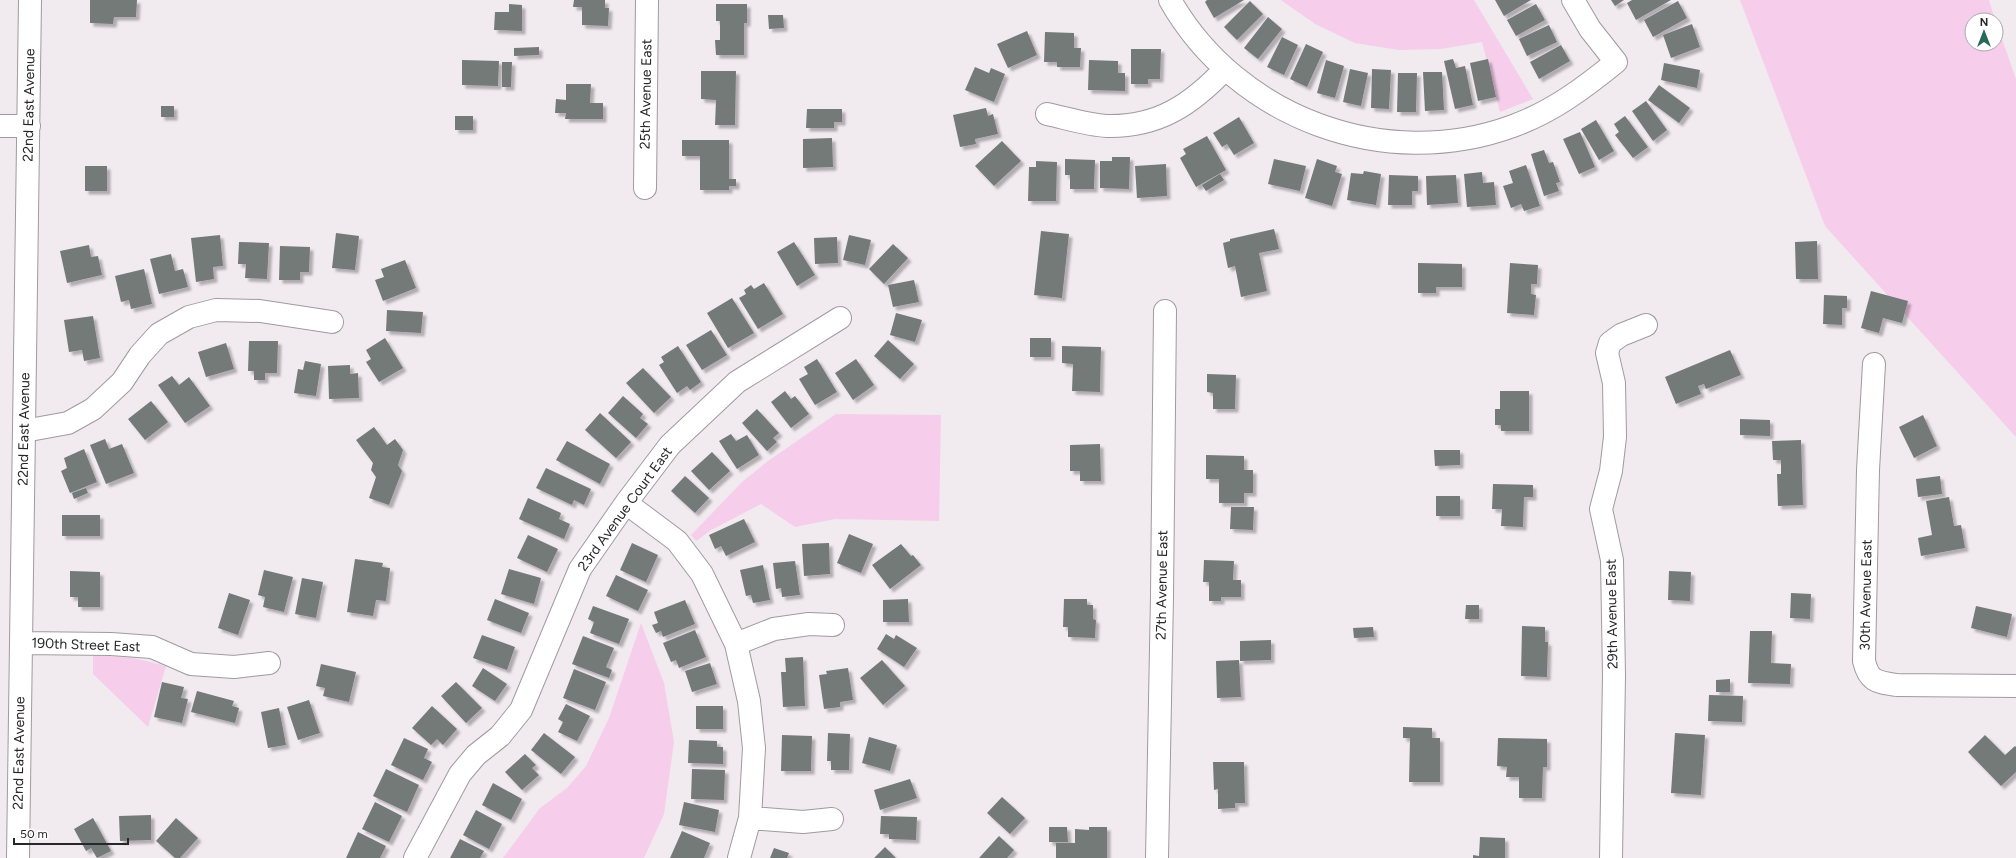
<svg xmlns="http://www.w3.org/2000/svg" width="2016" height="858" viewBox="0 0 2016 858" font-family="Figtree,sans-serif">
<defs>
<filter id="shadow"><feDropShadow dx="3.5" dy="3.5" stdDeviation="1" flood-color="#0004"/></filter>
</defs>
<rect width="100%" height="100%" fill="#f1eaef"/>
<path fill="#f6ceeb" d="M1281,0h193l59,99 -33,13 -18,-70 -41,7 -42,1 -44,-7 -40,-19z
M1740,0h249l6,20h-23v24h24v-22l20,57v358l-191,-211z
M836,414l105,1 -2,106 -104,-2 -40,8 -34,-23 -50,26 -15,11 -5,-6 51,-53 26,-21z
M641,623l23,60 10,59 -10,72 -20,44h-141l37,-50 27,-20 19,-22 23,-48z
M93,655l41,3 32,8 -18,61 -55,-53z"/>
<path fill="#737a77" filter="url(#shadow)" d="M90,0h47l-1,17h-22l-1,7 -23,-1z
M574,0h31v8h4l-1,18 -26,-1v-18h-9z
M1207,0h37l-30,18 -9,-16z
M1495,0h36l-27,16z
M1611,0h13l-9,6z
M1632,0h39l-35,20 -9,-17z
M1250,1l13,13 -26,26 -13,-13z
M1678,1l9,17 -34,19 -9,-17z
M509,4l13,1v26l-28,-1 1,-18h14z
M716,4h31v19h-3v32h-28l-1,-15h5v-19h-4z
M1536,4l9,16 -29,16 -9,-16z
M768,15h15l1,13 -15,1z
M1268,17l14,12 -24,30 -14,-11z
M1692,24l8,23 -29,11 -8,-23z
M1549,25l8,17 -30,14 -8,-17z
M1027,31l10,24 -29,13 -11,-24z
M1045,32l29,1v15h7l-1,19h-23v-5h-13z
M1282,37l16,8 -14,30 -17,-8z
M1306,44l17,8 -16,35 -17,-8z
M1561,45l9,16 -31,18 -9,-17z
M539,47v8l-25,1v-8z
M1131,49h30l-1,30h-12v5h-17z
M1453,59l3,9 9,-2 8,39 -18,4 -11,-48z
M1488,59l8,38 -18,4 -8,-38z
M462,60l37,1 -1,25 -36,-1z
M1089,60l29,1v12h7v18l-37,-1z
M1326,60l18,6 -9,32 -18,-5z
M502,62h10l-1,25h-9z
M1664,63l36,7 -3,18 -36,-8z
M975,67l14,6 2,-5 14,6 -11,28 -29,-12z
M1350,69l18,4 -7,33 -18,-4z
M1372,69l19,1 -2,39 -18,-1z
M701,71h35l-1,54h-20l1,-25 -15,-1z
M1423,72h19l2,38 -19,1z
M1398,73h19l-1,39h-19z
M566,84h25l-1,19h13v16h-38l1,-6h-11l1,-14 10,1z
M1659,85l31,23 -11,15 -31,-23z
M1646,101l21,29 -14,11 -21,-30z
M161,106h13v11h-13z
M986,108l2,8 5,-2 5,20 -23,5 1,5 -16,3 -7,-32z
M807,109h35v13h-8v6h-28z
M455,116h18v14h-18z
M1625,116l23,31 -15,11 -18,-23 4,-3 -5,-8z
M1239,117l15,26 -20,12 -7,-11 -5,3 -9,-14z
M1596,120l18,31 -15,9 -18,-31z
M1580,132l15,35 -16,7 -16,-35z
M1207,136l19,34 -30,17 -16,-29 6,-4 -3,-5z
M832,138l1,29 -30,1v-29z
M682,140h47v39h7v7h-7v4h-29v-34h-18z
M1002,141l19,20 -27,25 -19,-20z
M1544,150l5,13 4,-1 7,20 -4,1 3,8 -15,5 -13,-42z
M1112,157h18l-1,32 -29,-1v-27h12z
M1065,159l30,1 -1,29h-24v-14h-5z
M1274,159l32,7 -6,25 -32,-7z
M1317,159l20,7 -2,6 7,2 -10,32 -27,-8z
M1036,161l21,1 -1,39h-28l1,-34h7z
M1166,164l1,32 -30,2 -2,-32z
M1526,165l14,41 -16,5 -3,-7 -10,4 -8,-22 10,-3 -4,-12z
M85,166h22v25h-22z
M1364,171l17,3 -5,31 -29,-5 4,-27 12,1z
M1482,172l1,11 11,-1 2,23 -29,2 -3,-33z
M1220,174l4,6 -18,11 -4,-6z
M1389,175l29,1v15h-6v14h-24z
M1456,175l2,28 -31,2 -1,-29z
M1274,229l5,20 -20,4 8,38 -26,6 -6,-31 -7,2 -5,-25 7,-2v-2z
M1041,231l28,3 -7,64 -28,-3z
M336,233l23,3 -4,34 -23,-2z
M220,235l3,31 -10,1 1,12 -18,3 -5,-44z
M849,235l22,5 -6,25 -22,-5z
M837,237l1,26 -23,1 -1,-26z
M1817,241l1,38h-22l-1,-37z
M239,242l30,1 -2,36 -22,-1 1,-14h-8z
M794,242l21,33 -18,11 -20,-34z
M893,244l15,14 -24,26 -15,-15z
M89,245l2,12 7,-1 4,19 -35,8 -7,-32z
M280,246l30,1 -1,25h-9v8h-21z
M171,254l4,17 8,-2 5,18 -29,7 -9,-35z
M405,260l11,28 -33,13 -8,-21 9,-3 -3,-8z
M1418,263l44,1v23h-26v6h-18z
M1510,263l28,2 -1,19h-6v10l5,1 -2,20 -27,-2z
M144,269l8,35 -21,5 -2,-9 -8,2 -6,-26z
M914,280l5,22 -26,5 -5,-22z
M764,283l19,31 -25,15 -19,-31 7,-4 -2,-4 7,-5 3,4z
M1871,291l37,10 -6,22 -19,-5 -4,15 -18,-5z
M1824,295l23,1v12h-5v17l-19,-1z
M732,298l22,35 -26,15 -21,-35z
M387,310l36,2 -2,21 -35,-2z
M896,313l26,7 -7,22 -25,-7z
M93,316l7,42 -16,3 -2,-11 -13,2 -5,-32z
M711,330l16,25 -25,15 -16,-25z
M385,338l18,30 -24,14 -13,-20 5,-3 -5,-9z
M1030,338h21v19h-21z
M888,340l26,24 -14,15 -26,-23z
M249,341h29l-1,32h-12v7h-11v-9h-6z
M226,343l8,26 -28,8 -8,-25z
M678,346l23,36 -11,8 -3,-4 -10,7 -18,-28 5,-3 -3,-5z
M1062,346l39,1 -1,45 -28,-1 1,-27 -11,-1z
M1730,350l11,25 -35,14 -2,-5 -6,2 3,8 -25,10 -11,-27z
M817,359l20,33 -22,13 -16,-26 9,-5 -4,-7z
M856,359l18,26 -21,15 -18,-27z
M305,361l16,3 -5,32 -22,-3 4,-24 5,1z
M350,365v9l8,-1 1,25 -30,1 -1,-33z
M643,368l28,29 -17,16 -28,-30z
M1207,374l29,1 -1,34h-22v-16l-6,-1z
M172,376l7,9 10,-8 21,29 -25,17 -27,-38z
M785,391l6,8 4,-3 14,18 -18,14 -20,-26z
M1500,391h29v40h-28v-6h-6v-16h5z
M623,396l20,18 -3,4 8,6 -12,14 -28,-25z
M151,401l17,21 -23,18 -17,-21z
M757,409l22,24 -6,5 4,4 -10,9 -25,-28z
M600,413l31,29 -15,16 -31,-28z
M1923,415l14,31 -23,12 -15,-31z
M1740,419l30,1v16l-30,-1z
M374,427l13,18 8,-6 8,11 -5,15 4,6 -13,34 -20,-7 7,-21 -5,-7 2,-7 -17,-23z
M731,434l5,7 11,-6 12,20 -22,14 -18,-28z
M105,439l4,10 13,-5 12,29 -28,11 -16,-39z
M1801,440l2,65 -25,1 -1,-32h4v-14h-8l-1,-19z
M567,441l43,23 -10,20 -44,-24z
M1100,444l1,37h-21v-10h-10v-26z
M84,449l13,33 -27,11 -9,-22 6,-3 -3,-10z
M1434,450h26v15l-25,1z
M712,452l18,19 -21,19 -18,-19z
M1206,455l38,1v14h9v23h-9v10h-25v-24h-13z
M546,468l45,21 -7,16 -10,-5 -2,5 -36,-17z
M685,476l24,22 -14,15 -24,-22z
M1940,476l2,18 -24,3 -2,-18z
M1493,484l40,1v12h-9l-1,30 -22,-1 1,-17h-10z
M86,488l2,5 -14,6 -2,-6z
M1436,496h24v20h-24z
M1949,497l5,29 7,-1 4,23 -44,8 -3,-18 14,-3 -6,-34z
M528,498l33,15 -2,6 11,5 -6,15 -45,-20z
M1231,507h23l-1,23 -23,-1z
M62,515h38v21h-38z
M744,519l11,23 -29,14 -5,-10 -6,3 -6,-14z
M849,534l24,10 -12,29 -24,-10z
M528,535l30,14 -11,23 -30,-14z
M632,543l26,12 -12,27 -26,-12z
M829,543l1,31 -26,2 -2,-32z
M901,544l10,12 2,-1 8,10 -31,24 -18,-24z
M355,559l28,4 -1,4 8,1 -4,33 -10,-1 -3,16 -26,-4z
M1204,560l30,1 -1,19h8v17h-20v4h-12v-19h-6z
M795,561l5,34 -18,2 -1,-9 -5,1 -3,-26z
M763,565l7,35 -17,3 -2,-8 -5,1 -6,-26z
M509,569l32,9 -7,26 -33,-10z
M264,570l29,7 -9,35 -21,-5 2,-10 -7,-2z
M70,571l30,1v35h-22v-10h-8z
M1669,571l22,1 -1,29 -22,-1z
M616,575l32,15 -10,21 -32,-15z
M302,578l21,4 -7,36 -21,-4z
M229,593l21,7 -12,35 -20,-7z
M1791,593l20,1 -1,25 -20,-1z
M495,599l34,14 -8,20 -34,-13z
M908,599l1,23h-26v-22z
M1064,599h23v6h6v14l3,1 -1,18 -27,-1v-10h-5z
M685,600l10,24 -32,13 -2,-6 -5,2 -4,-8 6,-2 -4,-11z
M1466,605h13v14h-14z
M593,606l36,13 -10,25 -29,-11 4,-11 -6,-3z
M1976,606l36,8 -5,23 -36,-9z
M1522,626l23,1v15h3l-1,35 -26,-1z
M1373,627l1,10 -20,1 -1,-10z
M695,630l11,27 -27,11 -3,-8 -5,2 -8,-19z
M1750,631h22l-1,32 20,1 -1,20 -42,-1z
M886,634l8,5 2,-4 21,13 -13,19 -27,-18z
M482,635l33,12 -8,23 -34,-12z
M583,636l31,12 -8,19 6,3 -3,8 -37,-14z
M1271,640v20l-31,1v-20z
M803,657l2,49 -22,1 -2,-35h5l-1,-14z
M882,660l23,26 -22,19 -23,-27z
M1239,660l2,37 -24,1 -1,-37z
M710,663l7,21 -25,8 -7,-21z
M321,664l35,8 -7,30 -26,-6 2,-8 -9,-2z
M483,668l24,16 -12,17 -23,-15z
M848,668l5,32 -13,2v5l-16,2 -5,-34 8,-1 -1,-3z
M574,669l32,13 -11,28 -32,-12z
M1730,679v13h-14v-12z
M162,682l22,5 -3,11 7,1 -6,24 -28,-6z
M456,682l26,26 -16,15 -25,-27z
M197,691l37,10 -2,5 7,2 -4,15 -44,-11z
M1709,695l34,1 -1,26 -34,-1z
M309,700l11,33 -22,7 -11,-33z
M566,704l24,12 -13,25 -19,-9 5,-10 -5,-3z
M432,706l25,23 -14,16 -6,-6 -6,6 -19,-17z
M696,706h27v23h-27z
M279,708l7,37 -18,3 -7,-36z
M1403,727l29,1v10h8v44h-31l1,-44h-7z
M544,733l31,24 -14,17 -30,-24z
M828,733l22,1 -1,36h-18v-9h-4z
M1675,733l30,2 -4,60 -30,-2z
M782,735l30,1 -1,35h-30z
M1985,735l20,20 10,-9 1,1v25l-15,14 -33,-34z
M869,737l28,8 -7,26 -28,-8z
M404,738l24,11 -4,9 8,4 -9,18 -32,-15z
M1498,738l49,1v28h-4l-1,31h-23v-21h-13l1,-10 -10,-1z
M689,740l28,1v6h6v17l-35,-1z
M525,754l11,11 -4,3 7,7 -17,15 -17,-18z
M1213,762h31l1,41h-10v5l-17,1v-20l-4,1z
M386,769l33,16 -12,27 -34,-16z
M692,769l33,1 -1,30 -33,-1z
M910,779l7,19 -37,12 -6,-20z
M493,783l29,16 -11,21 -29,-15z
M1002,797l23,21 -15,16 -23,-21z
M375,802l27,14 -13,26 -27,-13z
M684,802l35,8 -4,22 -36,-7z
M476,810l26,14 -13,25 -26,-14z
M151,815v25l-31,1 -1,-25z
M881,816l36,1 -1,23 -27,-1v-5h-9z
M93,818l18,33 -14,7 -6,-10 -5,3 -12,-22z
M176,818l22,20 -18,20h-5l-19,-17z
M1049,827h18l1,15h-19z
M1089,827h18v31h-51v-15h19v-14l14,1z
M682,831l28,12 -6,15h-34z
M358,832l28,14 -6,12h-34z
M999,836l15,14 -7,8h-28z
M1480,837l25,1v20h-32v-3l6,1z
M460,839l24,12 -4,7h-30z
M885,847l11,11h-22z
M774,848l15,5 -2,5h-17z"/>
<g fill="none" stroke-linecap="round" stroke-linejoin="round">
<defs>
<path id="minor" d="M1170,0c67,118 215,173 343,126 39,-14 71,-38 103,-64l-26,-33 -17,-29
M1047,114c19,4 40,11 60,12 51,1 84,-21 118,-57
M0,126h29
M645,188l2,-188
M1874,364l-6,106 -4,191c5,21 13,21 33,24l119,1
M24,431l44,-8 25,-14 29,-27 18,-27 19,-21 30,-17 27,-7 44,1 72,11
M626,503l51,38 25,33 34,70 13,57 5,47 -4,70 -11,40
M21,643l90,1 41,3 39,17 43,3 35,-4
M736,644l38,-15 35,-5 24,1
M750,818l53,4 29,-3
M18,858l12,-858
M415,858l45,-84 16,-19 24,-19 21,-26 59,-141 46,-66 44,-58 67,-63 103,-64
M1157,858l5,-262 3,-285
M1611,858l3,-182 -2,-116 -11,-51 10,-38 4,-34 -1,-54 -7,-30 3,-10 11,-8 25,-10"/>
</defs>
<use href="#minor" stroke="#a19a9f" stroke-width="24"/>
<use href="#minor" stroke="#fff" stroke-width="22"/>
</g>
<g text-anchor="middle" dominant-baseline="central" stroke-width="4" stroke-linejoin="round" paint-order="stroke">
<g font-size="14" fill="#282628" stroke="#fff">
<text transform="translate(646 94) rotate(-89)">25th Avenue East</text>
<text transform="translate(29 105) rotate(-89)">22nd East Avenue</text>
<text transform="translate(24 429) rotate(-89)">22nd East Avenue</text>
<text transform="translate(625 509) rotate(-54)">23rd Avenue Court East</text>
<text transform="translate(1162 585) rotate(-89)">27th Avenue East</text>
<text transform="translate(1866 595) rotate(-89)">30th Avenue East</text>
<text transform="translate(1612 614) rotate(-91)">29th Avenue East</text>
<text transform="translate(86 645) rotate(2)">190th Street East</text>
<text transform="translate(19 753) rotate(-89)">22nd East Avenue</text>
</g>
</g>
<g transform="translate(1984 32)"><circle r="19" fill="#ffffff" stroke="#a9a8a9"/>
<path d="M0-3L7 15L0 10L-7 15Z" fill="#286958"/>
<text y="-6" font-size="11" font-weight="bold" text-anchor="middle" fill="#282628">N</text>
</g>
<path d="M14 838v6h114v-6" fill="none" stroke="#282628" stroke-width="2"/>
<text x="20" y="838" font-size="12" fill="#282628" stroke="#ffffff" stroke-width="3" paint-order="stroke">50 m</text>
</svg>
